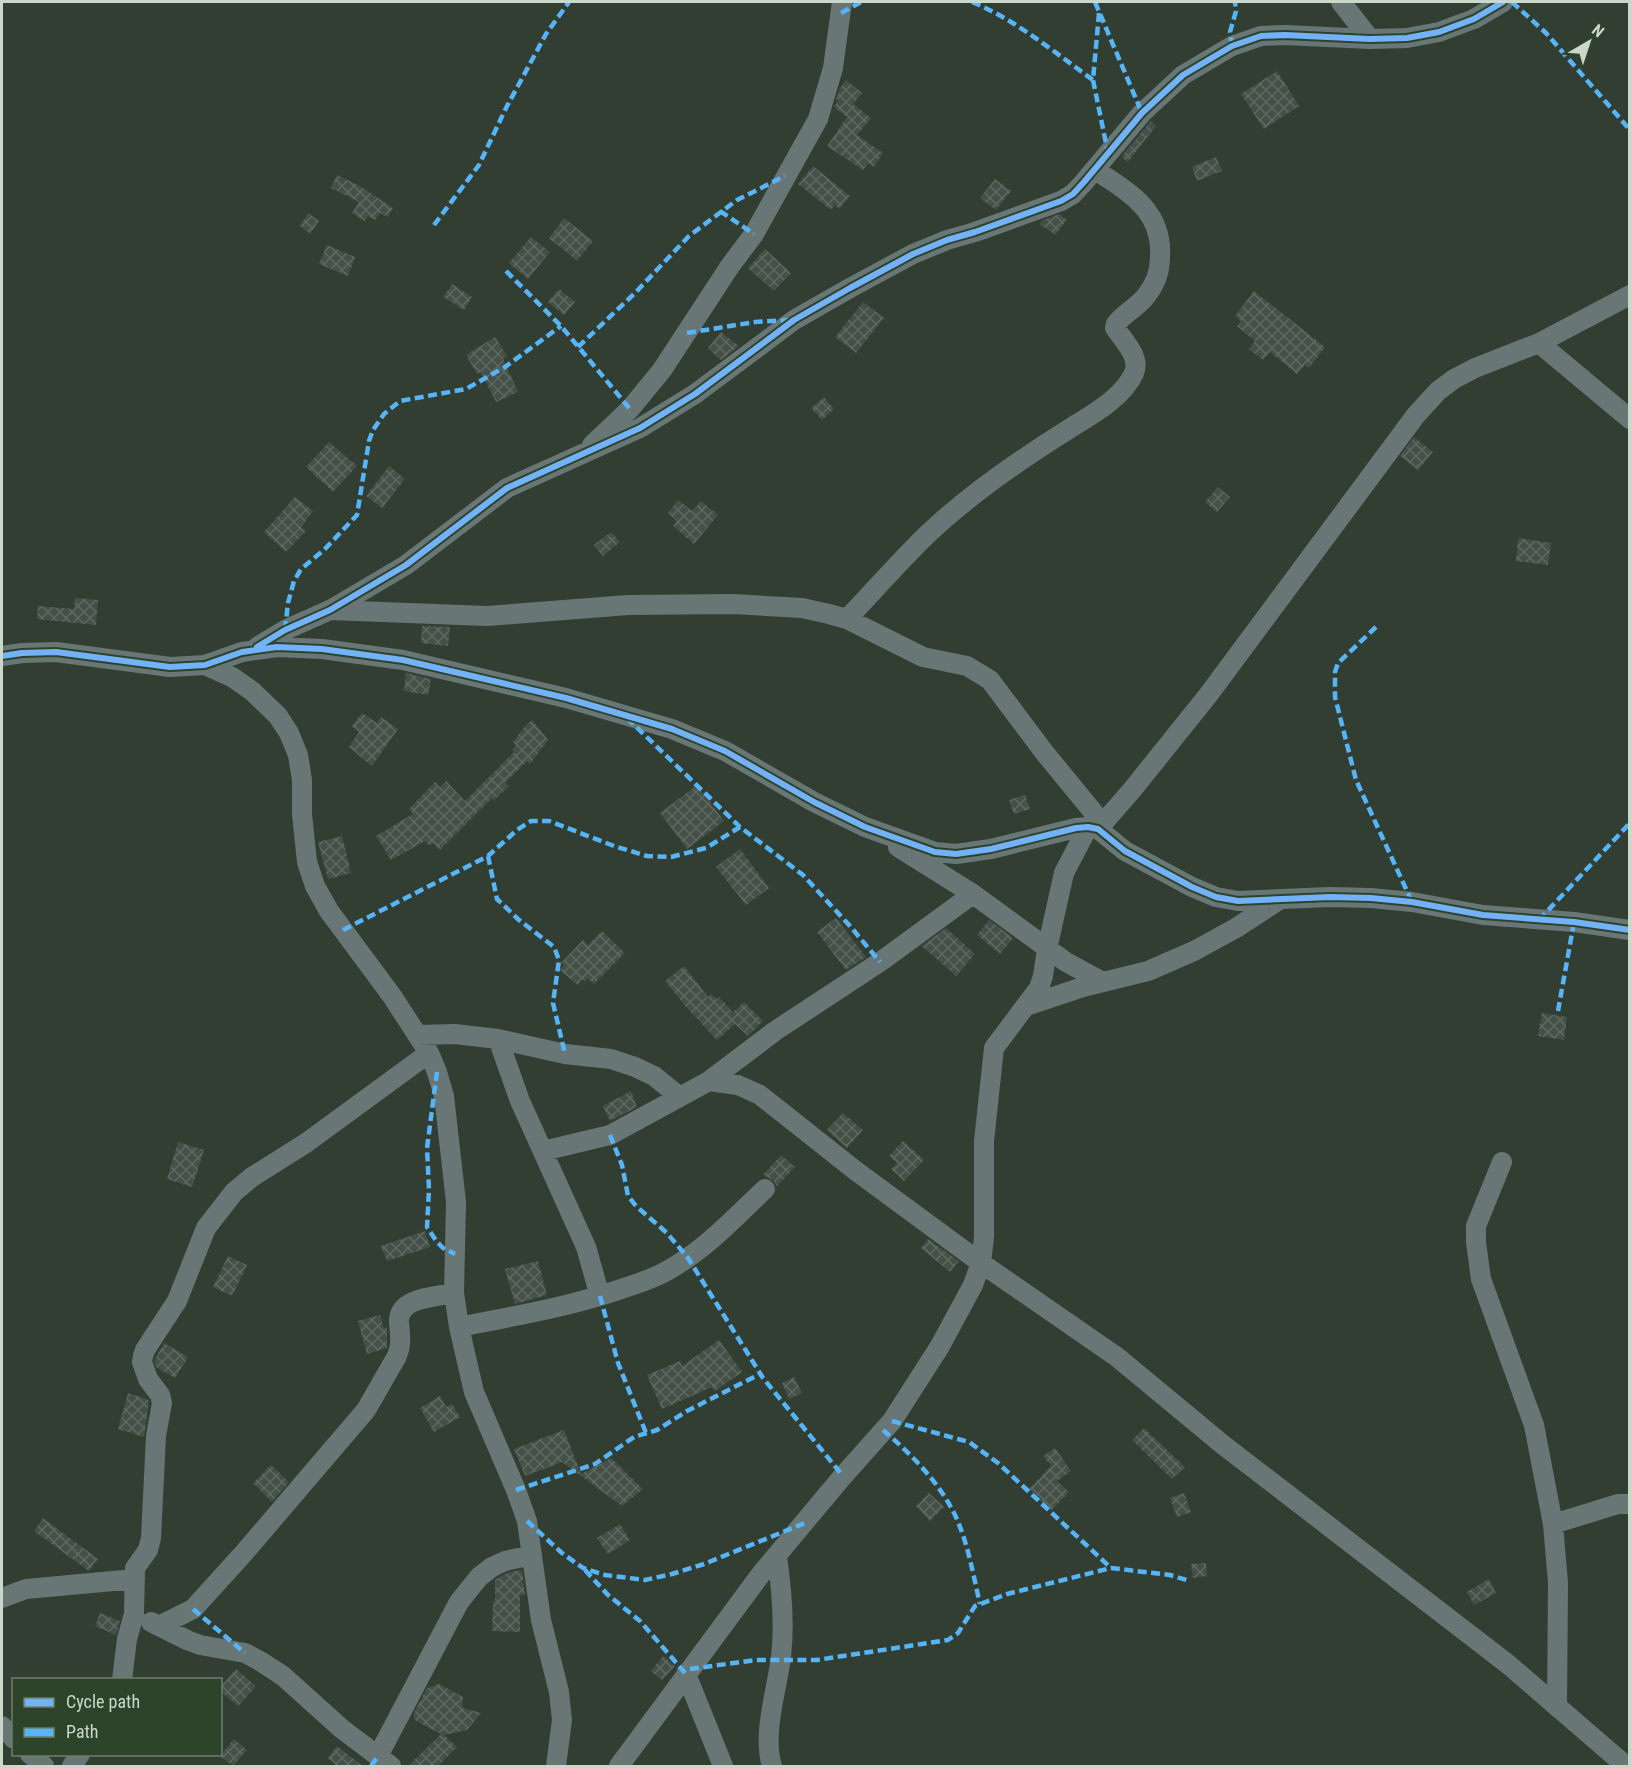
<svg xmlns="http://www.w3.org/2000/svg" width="1631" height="1768" viewBox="0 0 1631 1768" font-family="'Roboto Condensed',sans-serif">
<defs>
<pattern id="building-cross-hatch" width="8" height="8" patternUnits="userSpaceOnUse" patternTransform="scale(1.5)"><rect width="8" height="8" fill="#455148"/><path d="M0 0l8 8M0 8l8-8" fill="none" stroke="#5e6961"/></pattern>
</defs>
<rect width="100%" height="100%" fill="#323e31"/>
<path fill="url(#building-cross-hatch)" d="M1277,71l22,35 -35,23 -23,-35z
M846,80l16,13 -9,11 18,14 -14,17 26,18 -9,14 -6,-4 -5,7 -36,-24 20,-29 -13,-10 4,-7 -2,-1 4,-11z
M1151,121l5,5 -28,36 -7,-5z
M1216,157l6,14 -25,10 -5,-14z
M813,166l37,30 -11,13 -4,-4 -4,5 -33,-26z
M337,175l23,11 33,22 -5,9 -8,-4 -5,7 -7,-4 -3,5 -13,-8 7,-11 -28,-14z
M995,179l16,12 -15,19 -16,-12z
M308,213l11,8 -9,13 -10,-8z
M1060,214l7,6 -12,15 -15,-11 3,-4z
M564,218l29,23 -16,20 -28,-23z
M531,237l19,15 -22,27 -19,-16z
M327,245l28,12 -7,19 -29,-12z
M765,249l26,24 -17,18 -26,-23z
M452,284l20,13 -8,13 -21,-13z
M559,289l16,13 -11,13 -16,-13z
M1254,291l71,56 -16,21 -4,-3 -8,9 -27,-22 -7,8 -14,-11 6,-8 -18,-15 4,-5 -6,-5z
M863,302l21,16 -28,35 -21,-16z
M721,332l18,14 -18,14 -13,-12z
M495,337l12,19 -4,3 15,33 -22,10 -15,-30 -4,2 -11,-19z
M824,397l10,12 -12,11 -11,-12z
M1414,437l19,15 -15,18 -18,-14z
M329,442l28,24 -24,26 -27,-25z
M389,466l16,13 -23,29 -16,-12z
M1218,487l12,10 -13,15 -12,-10z
M295,497l18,14 -12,16 5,4 -20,21 -22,-20z
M678,500l14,11 9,-10 17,14 -24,29 -21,-18 4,-5 -9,-8z
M611,532l9,10 -17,14 -9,-11z
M1518,538l33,5 -3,22 -32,-4z
M75,598l23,2 -2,25 -59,-6 1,-13 36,3z
M422,626l28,1 -2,19 -27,-3z
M406,673l25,6 -3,16 -24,-4z
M362,713l15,10 4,-6 17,12 -26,37 -23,-19 10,-15 -7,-6z
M532,720l16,20 -18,24 -3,-3 -22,22 4,3 -15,14 -2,-2 -52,52 -7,-7 -3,3 -5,-5 -34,19 -15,-24 37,-22 -4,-5 26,-27 5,5 6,-6 19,20 49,-49 -2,-2 4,-5 -3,-3 12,-16z
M697,785l27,36 -37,28 -27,-36z
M1025,795l5,14 -16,5 -5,-14z
M342,836l9,37 -23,6 -10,-37z
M740,849l29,39 -23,17 -30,-38z
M836,918l30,39 -20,13 -29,-38z
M989,920l24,18 -13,16 -23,-19z
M946,928l29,26 -19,22 -34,-30z
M602,931l23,22 -31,31 -7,-6 -2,3 -3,-2 -4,6 -18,-15 4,-5 -3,-2 22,-23 5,5z
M684,966l24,31 3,-3 6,5 2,-2 14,15 11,-10 19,19 -15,15 -13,-12 -18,16 -30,-32 -22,-27z
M1542,1013l25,4 -3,23 -26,-4z
M631,1091l6,16 -27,14 -7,-15z
M843,1113l20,17 -16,18 -20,-18z
M903,1141l21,19 -20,21 -13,-12 6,-6 -8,-7z
M178,1142l26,8 -12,37 -25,-8z
M781,1155l14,12 -18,19 -4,-6 -10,-5z
M425,1231l5,16 -43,14 -6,-15z
M928,1239l31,22 -9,11 -29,-24z
M228,1256l19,9 -15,31 -19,-9z
M538,1261l9,34 -32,9 -10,-35z
M380,1315l4,13 3,-1v21l-20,6 -9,-33z
M719,1340l23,32 -27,19 -3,-4 -50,22 -15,-34 33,-14 2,5z
M164,1343l24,14 -13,21 -19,-11 -2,-6z
M794,1377l8,16 -13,6 -7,-16z
M128,1393l21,7 -5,37 -26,-8z
M440,1396l6,11 6,-3 8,13 -26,15 -14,-24z
M1144,1428l41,39 -13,12 -40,-39z
M564,1430l17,44 30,-16 32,31 -21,17 -60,-44 -37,14 -11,-27z
M1055,1448l16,23 -14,10 12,11 -18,19 -22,-22 22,-23 -8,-10z
M271,1465l18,17 -17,20 -19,-19z
M929,1493l15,14 -14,14 -14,-15z
M1184,1493l7,19 -14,5 -7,-19z
M43,1518l55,41 -9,12 -55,-40z
M620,1524l10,16 -22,14 -11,-16z
M1206,1563l1,13 -14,2 -2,-14z
M522,1570l3,25h-5v37l-28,-1 1,-30h2v-21l14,-8z
M1489,1579l7,14 -22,12 -7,-13z
M100,1613l20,8 -4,14 -21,-9z
M663,1656l12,10 -13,14 -11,-9z
M236,1669l20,17 -18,20 -18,-15v-4z
M439,1684l24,13v11l18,5 -14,17 -23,5 13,12 -20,20h-30l34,-33 -25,-13 -3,-6 14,-27z
M234,1739l13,11 -14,16 -13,-10z
M337,1746l27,21h-26l-10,-9z"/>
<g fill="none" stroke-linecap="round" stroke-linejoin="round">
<path stroke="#687776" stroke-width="20" d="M1341,2l29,37
M1539,343l91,76
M592,445l38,-36 32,-39 68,-104 24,-32 64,-115 15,-51 9,-66
M330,610l157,6 141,-11 105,-1 69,4 27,6 18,5 76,38 44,9 23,14 54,72 59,72
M847,619c28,-29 55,-61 85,-89 42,-39 89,-71 137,-101 22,-14 54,-31 65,-56 7,-16 -11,-33 -19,-45l1,-4c8,-11 22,-17 30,-28 9,-11 14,-25 14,-39 3,-46 -31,-65 -65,-87
M257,647l28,-17 45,-20 76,-45 101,-77 133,-60 55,-34 99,-74 56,-32 63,-34 34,-14 28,-8 86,-31 12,-7 11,-12 58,-69 41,-38 49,-29 29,-10 24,-1 85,4 37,-1 32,-6 35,-13 29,-17
M2,656l20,-3 34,-1 114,15 35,-2 37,-13 35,-5 45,2 81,11 163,38 106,31 53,22 89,51 51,25 70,25 21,2 35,-5 85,-21 12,-1 10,2 27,22 67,36 24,10 22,4 92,-4 41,1 41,4 71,13 91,7 56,8
M205,665l27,12 20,14 26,25 11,17 9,22 4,25v34l5,48 8,24 14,25 63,85 37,57 8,19 7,24 12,106 -2,91 5,34 15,65 42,98 11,31 14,99 18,72 3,28 -6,46
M1098,829l34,-39 77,-96 207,-279 22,-24 16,-12 21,-11 64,-25 91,-48
M898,847l75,47 93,68 37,20
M1026,1006l57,-19 65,-16 46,-20 42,-23 43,-28
M417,1035l38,-1 43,5 67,15 46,5 24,8 19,9 26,21
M498,1039l22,62 66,146 14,49
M709,1081l66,-50 105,-69 93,-68
M543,1151l67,-16 99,-54 29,4 22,10 96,76 125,92 136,94 105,87 287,221 117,101
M1502,1162l-26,64v16l5,37 53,146 19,99 5,59 -1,124
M459,1327c55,-11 111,-20 165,-39 15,-5 32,-10 46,-19 36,-20 65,-52 95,-80
M1553,1524l65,-20h12
M2,1598l24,-9 109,-10
M151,1622l36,18 13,5 45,8 15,8 23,15 59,53 49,37
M159,1626l34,-17 50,-55 123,-144 31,-54c5,-12 3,-21 2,-34 -1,-25 37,-25 55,-29
M686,1674l37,92
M122,1680l5,-41 7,-25 1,-46 13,-18 3,-12 5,-102 6,-33 -2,-8 -12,-16 -6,-17 1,-6 2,-6 32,-49 29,-73 28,-36 18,-15 54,-34 123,-90
M2,1726l12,13
M30,1754l14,12
M378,1756l81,-154 20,-25 13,-10 13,-6 27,-6
M72,1766l8,-12
M619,1766l142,-192 82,-98 49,-55 48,-75 33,-61 8,-22 3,-26v-96l10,-93 45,-60 4,-12 4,-27 17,-76 24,-46
M772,1766c-10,-32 5,-76 9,-109 4,-34 1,-66 -4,-100"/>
<path stroke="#56b5f8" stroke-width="4.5" stroke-dasharray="9 4.5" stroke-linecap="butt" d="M972,2c44,18 82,50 121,78
M1095,2l47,111
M1512,2l34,31 84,97
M841,13l20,-11
M1099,13l-6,67 15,73
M1232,46l-2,-14 6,-21 -1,-9
M720,211l34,23
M434,225l45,-60 27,-57 40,-74 23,-32
M506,271l55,55 69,83
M687,333l68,-11 36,-2
M578,347l57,-54 54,-57 48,-36 48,-24
M1376,627l-38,36 -3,9v25l21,83 56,122
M285,630l3,-27 6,-22 7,-12 23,-19 33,-35 12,-74 4,-11 11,-16 16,-13 66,-12 39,-22 56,-41
M627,718l113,109 63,48 47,51 30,36
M488,856l9,43 22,21 35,27 5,13 -6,43 12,51
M1539,920l91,-97
M343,930l145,-74 29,-26 14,-9h18l65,25 33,10 24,1 35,-9 34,-21
M1558,1011l16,-89
M437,1072l-10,76 2,41 -2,38 10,15 6,6 12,6
M610,1135l12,30 6,31 8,10 31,27 21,25 75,120 80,98
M600,1296l18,67 28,70
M892,1421l77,21 29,21 113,105
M883,1430c28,24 56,52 72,85 13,28 18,59 25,89
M516,1490l79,-26 39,-27 23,-7 30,-19 73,-37
M527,1521l35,32 21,15 22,7 40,5 27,-6 32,-10 101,-41
M585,1570l23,25 32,26 46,53
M193,1609l52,44
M690,1669l66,-9h61l131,-20 10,-7 17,-27 32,-12 104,-26 59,7 20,6
M371,1766l7,-10"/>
<defs>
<path id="cycleway" d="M257,647l28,-17 45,-20 76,-45 101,-77 133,-60 55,-34 99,-74 56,-32 63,-34 34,-14 28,-8 86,-31 12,-7 11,-12 58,-69 41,-38 49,-29 29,-10 24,-1 85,4 37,-1 32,-6 35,-13 29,-17
M2,656l20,-3 34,-1 114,15 35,-2 37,-13 35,-5 45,2 81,11 163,38 106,31 53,22 89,51 51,25 70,25 21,2 35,-5 85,-21 12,-1 10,2 27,22 67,36 24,10 22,4 92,-4 41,1 41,4 71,13 91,7 56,8"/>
</defs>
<use href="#cycleway" stroke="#2d442b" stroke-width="10"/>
<use href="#cycleway" stroke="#73b2f8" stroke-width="6"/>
</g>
<rect width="1631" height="1768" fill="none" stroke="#cad8c9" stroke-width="6"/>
<rect x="12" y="1678" width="210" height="78" fill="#2d442b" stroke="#6c7f6a" stroke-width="1.5"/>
<rect x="24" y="1698" width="30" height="9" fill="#73b2f8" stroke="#6c7f6a" stroke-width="1.5"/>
<text x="66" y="1708" font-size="18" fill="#cad8c9">Cycle path</text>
<rect x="24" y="1728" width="30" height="9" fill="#56b5f8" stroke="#6c7f6a" stroke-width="1.5"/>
<text x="66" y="1738" font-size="18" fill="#cad8c9">Path</text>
<g transform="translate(1589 42) rotate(39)" stroke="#2d442b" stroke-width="4.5" paint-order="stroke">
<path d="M0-4.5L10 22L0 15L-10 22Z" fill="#cad8c9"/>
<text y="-9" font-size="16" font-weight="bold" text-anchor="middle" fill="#cad8c9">N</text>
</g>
</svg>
